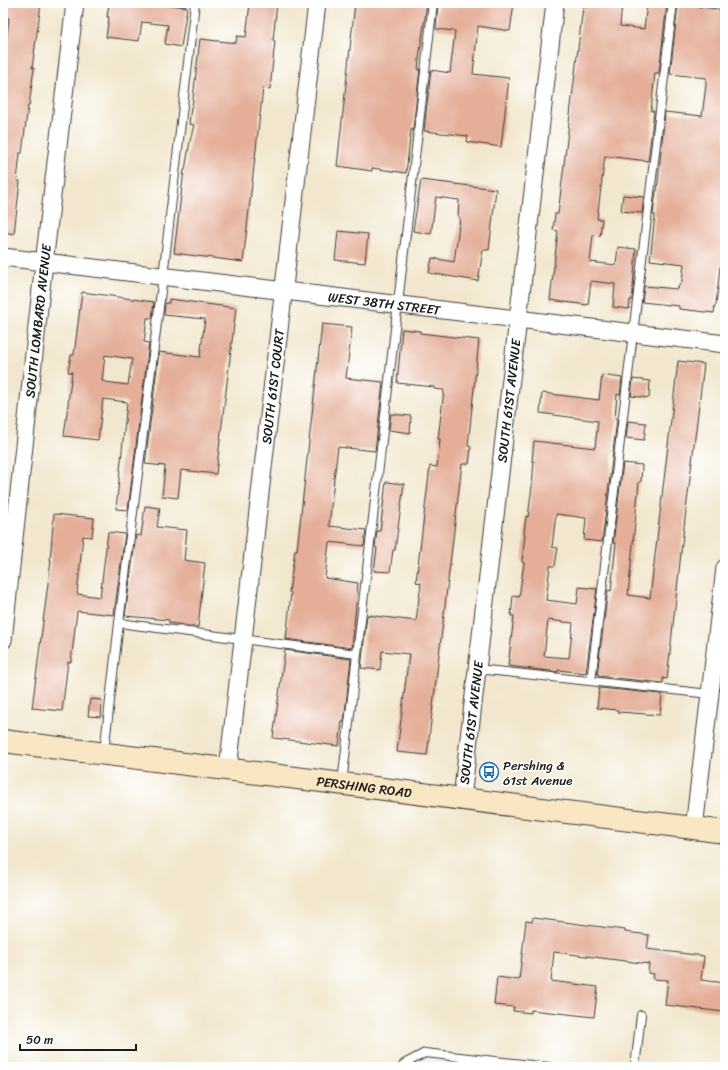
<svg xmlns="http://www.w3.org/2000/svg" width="728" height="1070" font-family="Sriracha,sans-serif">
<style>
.building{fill:#e4ae98;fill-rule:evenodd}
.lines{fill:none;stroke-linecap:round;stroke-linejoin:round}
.lane-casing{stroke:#3c3a37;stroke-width:10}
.street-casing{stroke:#3c3a37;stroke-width:19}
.secondary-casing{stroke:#3c3a37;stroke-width:24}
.lane{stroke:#fff;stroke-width:8}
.street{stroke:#fff;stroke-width:17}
.secondary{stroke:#f9e7c3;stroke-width:22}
.labels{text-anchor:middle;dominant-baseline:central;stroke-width:3;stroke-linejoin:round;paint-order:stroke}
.street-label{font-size:13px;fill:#1c1c1c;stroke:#fff}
.poi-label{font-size:13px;fill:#1c1c1c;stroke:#fff;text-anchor:start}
</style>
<rect width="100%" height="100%" fill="#fff"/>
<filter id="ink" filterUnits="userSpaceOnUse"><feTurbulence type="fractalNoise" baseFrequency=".025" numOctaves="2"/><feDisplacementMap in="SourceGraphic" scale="8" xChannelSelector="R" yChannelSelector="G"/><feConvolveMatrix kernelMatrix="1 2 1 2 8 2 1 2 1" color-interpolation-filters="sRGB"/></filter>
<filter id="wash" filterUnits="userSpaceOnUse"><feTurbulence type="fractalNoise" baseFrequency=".012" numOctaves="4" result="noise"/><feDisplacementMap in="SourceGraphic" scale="16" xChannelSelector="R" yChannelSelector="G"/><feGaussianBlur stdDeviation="0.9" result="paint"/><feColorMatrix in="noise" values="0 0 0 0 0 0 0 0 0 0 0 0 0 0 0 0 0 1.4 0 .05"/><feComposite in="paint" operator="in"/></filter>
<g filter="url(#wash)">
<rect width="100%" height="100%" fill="#f2e7ce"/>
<g id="blocks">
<!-- building -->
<g class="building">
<polygon points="8,3 41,4 32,68 34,68 29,106 28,106 22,153 20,153 17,181 20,181 14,234 3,232 3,67 9,18 6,18"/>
<polygon points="109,3 152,3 187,7 181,47 165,44 168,25 142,22 139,41 106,37 109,17 107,17"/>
<polygon points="250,3 277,3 273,40 275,41 270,89 263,88 243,262 174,253 184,170 185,170 190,141 194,125 189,124 191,107 192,107 200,39 236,43 237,36 246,37"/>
<polygon points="355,3 427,3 420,52 418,69 420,69 413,130 411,130 406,173 372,168 372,171 337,166"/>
<polygon points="457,3 514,3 510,31 478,26 473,74 509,78 501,147 467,142 468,136 424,131 431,70 450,73 455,31 436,29 438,4 457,7"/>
<polygon points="587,3 622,3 620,26 644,29 647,3 667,3 659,73 655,73 651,111 654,111 648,161 605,156 597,219 602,219 600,236 593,235 590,262 616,265 618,247 636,249 632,300 630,300 629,309 613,307 615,284 591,281 588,305 550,300 558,231 553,230 555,214 558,214 583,7 586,8"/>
<polygon points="678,4 725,10 725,253 723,268 720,267 716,305 715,305 714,313 679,309 679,306 642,302 644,286 677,289 682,281 684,264 650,260 655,215 653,215 656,191 657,191 665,112 702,116 706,85 706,78 670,74"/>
<polygon points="421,180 496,189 489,250 483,250 478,281 429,273 432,258 454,262 460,218 458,217 459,200 436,197 431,234 413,231"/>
<polygon points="623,195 644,197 642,213 621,211"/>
<polygon points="338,231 368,234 365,263 335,260"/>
<path d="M82 292 154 302 152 318H147L144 342 149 343 128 510 116 509 127 402 103 399 98 440 64 436 72 372H68L71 355H74ZM105 355 132 359 128 385 105 382V381H102Z"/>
<polygon points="169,299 236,308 216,474 181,470 178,498 162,496 165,466 145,464 159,352 200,357 205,319 164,315 165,303 169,303"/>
<polygon points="322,324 352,327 346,378 383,382 375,451 338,447 334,479 329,526 366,530 364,546 329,542 325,578 358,583 352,648 286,639 291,593 289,592 295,550 297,550"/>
<polygon points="402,329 420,331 420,333 479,340 468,446 471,447 469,464 462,464 427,755 397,752 409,654 382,651 380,670 361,668 367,615 416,621 421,583 416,582 427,491 430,466 437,467 440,439 438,439 444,390 434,389 434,387 397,383"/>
<polygon points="678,361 704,364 683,535 667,679 663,678 663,683 598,676 599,674 597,674 608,590 611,591 616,543 613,543 623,463 642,465 641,482 639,482 628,595 650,598"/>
<path d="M602 375 622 378 620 395 617 394 615 419H617L602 542 584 540 586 518 556 514 552 547 558 548 555 566H550L546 600 577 604 579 587 597 589 586 673 558 670V672L508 666 514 616H511L513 596 519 597 524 563 522 562 525 534H524L526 516 528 517 532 486 534 461H532L534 441 595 448 598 421 540 413 542 393 599 400ZM548 620 573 623 569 658 544 656Z"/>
<polygon points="633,379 650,381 649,398 631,396"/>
<polygon points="391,414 411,416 410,433 389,430"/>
<polygon points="628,421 646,423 644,440 626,438"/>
<polygon points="386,482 404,484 395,550 393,550 390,572 374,571 377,548 375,547 377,531 380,531"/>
<polygon points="145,506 160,508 157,527 187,530 184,560 205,563 198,627 169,623 169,620 125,616 136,535 141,536"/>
<polygon points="54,514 94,518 92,537 83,536 77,594 100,597 108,532 125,534 114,615 77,611 71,662 68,662 62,711 32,708 51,560 50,560"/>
<polygon points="285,650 351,659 344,722 342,722 339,746 273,738"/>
<polygon points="599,688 662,694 660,715 618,712 618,710 597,708"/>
<polygon points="90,699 102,700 101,717 88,716"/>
<polygon points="533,918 625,930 625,932 649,935 647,949 704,956 701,980 725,983 724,1012 665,1005 668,980 653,979 654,974 648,973 649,964 554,952 551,981 598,987 594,1017 531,1010 531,1013 513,1011 514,1007 494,1005 497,977 519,980 526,921 532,922"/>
</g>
</g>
</g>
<g filter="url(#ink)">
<use href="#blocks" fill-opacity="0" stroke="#3c3a37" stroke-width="1"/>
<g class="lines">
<!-- lane casing -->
<g class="lane-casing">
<g id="lane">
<polyline points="119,623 357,654"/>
<polyline points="477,669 710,694"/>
<polyline points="591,681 673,3"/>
<polyline points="104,752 119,623 163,276 195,3"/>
<polyline points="342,783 433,3"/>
<polyline points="403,1067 404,1064 425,1053 549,1067"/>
<polyline points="635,1067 641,1015"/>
</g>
</g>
<!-- street casing -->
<g class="street-casing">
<g id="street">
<path id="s1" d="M3 257 725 344"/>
<path id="s2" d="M3 640 42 280 75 3"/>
<path id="s3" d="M228 769 317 3"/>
<path id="s4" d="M462 798 555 3"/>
<polyline points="694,828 725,568"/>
</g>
</g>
<!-- secondary casing -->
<g class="secondary-casing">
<g id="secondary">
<path id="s5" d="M3 741 725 832"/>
</g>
</g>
<!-- lane -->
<use href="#lane" class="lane"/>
<!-- street -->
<use href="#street" class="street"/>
<!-- secondary -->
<use href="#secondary" class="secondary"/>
</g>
</g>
<!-- icons -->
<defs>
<g id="bus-ring" transform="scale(1)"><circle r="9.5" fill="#fff" stroke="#1f6fb2" stroke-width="1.5"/><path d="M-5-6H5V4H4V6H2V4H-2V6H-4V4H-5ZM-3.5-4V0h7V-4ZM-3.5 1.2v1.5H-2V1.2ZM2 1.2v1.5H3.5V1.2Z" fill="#1f6fb2"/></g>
</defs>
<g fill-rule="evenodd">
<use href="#bus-ring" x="489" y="772"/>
</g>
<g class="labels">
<!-- street labels -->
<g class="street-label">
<text stroke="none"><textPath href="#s1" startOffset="384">WEST 38TH STREET</textPath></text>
<text stroke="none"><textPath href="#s2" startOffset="321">SOUTH LOMBARD AVENUE</textPath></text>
<text stroke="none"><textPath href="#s3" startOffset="385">SOUTH 61ST COURT</textPath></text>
<text stroke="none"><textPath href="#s4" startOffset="400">SOUTH 61ST AVENUE</textPath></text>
<text stroke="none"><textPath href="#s4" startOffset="76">SOUTH 61ST AVENUE</textPath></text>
<text stroke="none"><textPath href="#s5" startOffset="364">PERSHING ROAD</textPath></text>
</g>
<!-- poi labels -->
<g class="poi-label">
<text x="503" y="765">Pershing &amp;<tspan x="503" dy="15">61st Avenue</tspan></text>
</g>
</g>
<!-- margin -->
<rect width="728" height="1070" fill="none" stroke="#fff" stroke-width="16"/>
<!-- scale -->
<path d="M20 1044v6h116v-6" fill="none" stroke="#1c1c1c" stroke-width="2"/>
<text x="26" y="1044" font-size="12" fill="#1c1c1c" stroke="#ffffff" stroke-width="3" paint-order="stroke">50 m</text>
</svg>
